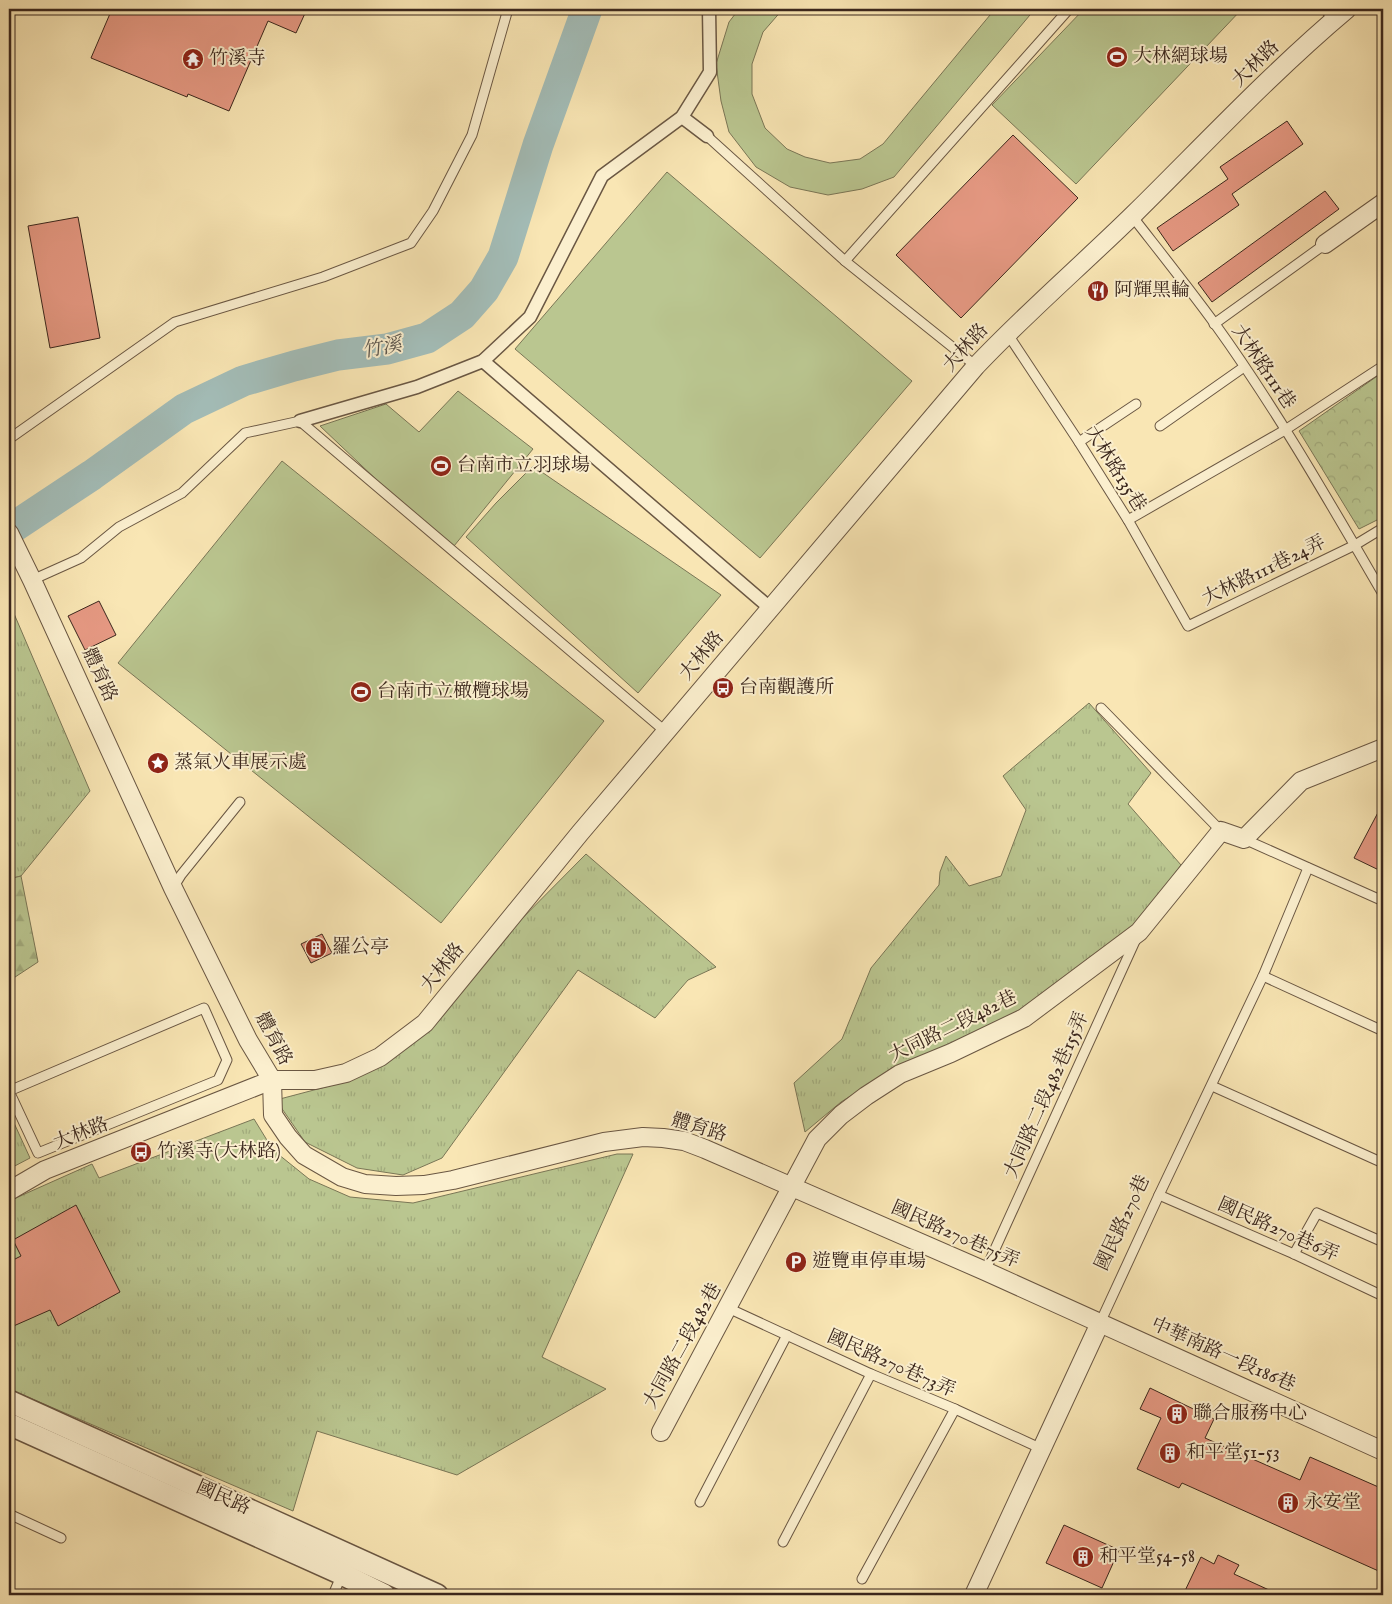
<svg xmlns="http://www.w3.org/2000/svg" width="1392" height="1604" font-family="'IM FELL English','Noto Serif TC',serif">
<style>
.grass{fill:url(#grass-tufts);stroke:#7a7656}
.forest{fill:url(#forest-firs);stroke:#7a7656}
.park{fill:url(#park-crowns);stroke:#7a7656}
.pitch{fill:#bac690;stroke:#7a7656}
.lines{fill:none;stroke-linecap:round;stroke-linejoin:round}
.river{stroke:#a3bdb8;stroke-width:31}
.building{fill:#e69983;stroke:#3b271d}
.service-casing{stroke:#6a5743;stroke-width:11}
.pedestrian-casing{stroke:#6a5743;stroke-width:15}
.minor-casing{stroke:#6a5743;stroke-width:20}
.tertiary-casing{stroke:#6a5743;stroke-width:24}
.service{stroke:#fbefce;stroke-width:9}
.pedestrian{stroke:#fbefce;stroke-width:12}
.minor{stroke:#fbefce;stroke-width:18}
.tertiary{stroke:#fbefce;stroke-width:21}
.labels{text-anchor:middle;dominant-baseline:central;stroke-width:4;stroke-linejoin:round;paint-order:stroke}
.poi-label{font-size:19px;fill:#3b271d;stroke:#fbefce;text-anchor:start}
.street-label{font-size:19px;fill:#3b271d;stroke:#fbefce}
.water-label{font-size:20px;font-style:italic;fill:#5a544c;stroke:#fbefce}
</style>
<defs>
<pattern id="grass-tufts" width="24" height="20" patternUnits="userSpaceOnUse" patternTransform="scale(1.25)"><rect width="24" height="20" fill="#bac690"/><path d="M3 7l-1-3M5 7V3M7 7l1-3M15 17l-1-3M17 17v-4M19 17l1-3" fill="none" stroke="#a1aa7c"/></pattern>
<pattern id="forest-firs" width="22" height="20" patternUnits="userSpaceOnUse" patternTransform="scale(1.25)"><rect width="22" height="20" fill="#bac690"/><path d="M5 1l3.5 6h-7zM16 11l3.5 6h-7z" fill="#a1aa7c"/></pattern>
<pattern id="park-crowns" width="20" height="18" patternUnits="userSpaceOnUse" patternTransform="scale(1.25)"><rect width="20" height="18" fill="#bac690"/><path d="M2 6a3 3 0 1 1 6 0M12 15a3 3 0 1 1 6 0" fill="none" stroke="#a1aa7c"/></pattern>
</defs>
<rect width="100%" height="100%" fill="#f9e6b4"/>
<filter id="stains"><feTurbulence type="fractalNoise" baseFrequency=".004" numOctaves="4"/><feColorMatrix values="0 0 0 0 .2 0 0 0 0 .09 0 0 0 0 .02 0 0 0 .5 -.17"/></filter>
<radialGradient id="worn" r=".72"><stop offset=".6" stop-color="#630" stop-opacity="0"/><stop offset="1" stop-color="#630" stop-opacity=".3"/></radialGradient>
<!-- grass -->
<g class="grass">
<polygon points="9,602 90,791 21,876 9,879"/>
<polygon points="1089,703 1151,773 1128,804 1181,865 1133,930 1023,1014 898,1066 841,1102 805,1132 794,1083 842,1039 871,968 939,885 940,872 946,856 969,886 1001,876 1026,810 1003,776"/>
<polygon points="586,854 716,967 688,980 655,1018 578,970 442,1158 403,1175 357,1168 305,1142 276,1100 352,1080 487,954"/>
<polygon points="9,1112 30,1158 9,1169"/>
<polygon points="254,1119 273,1150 309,1179 350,1197 413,1203 617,1154 633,1154 542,1357 606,1389 457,1475 317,1431 293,1511 9,1389 9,1201 92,1164 99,1178"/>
</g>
<!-- forest -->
<polygon class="forest" points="21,876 38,962 9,981 9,879"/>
<!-- park -->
<polygon class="park" points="1383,372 1383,517 1359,529 1299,431"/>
<!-- pitch -->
<g class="pitch">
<polygon points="739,9 783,9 763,32 752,64 752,94 765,128 787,149 805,157 830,163 860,159 883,144 995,9 1035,9 894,177 862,189 828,195 790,187 756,167 729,132 721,101 716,64 729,22"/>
<polygon points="1084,9 1242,9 1076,184 992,105"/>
<polygon points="667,172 912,381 760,558 515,349"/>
<polygon points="458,391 533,449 454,546 381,484 320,426 386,404 419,432"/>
<polygon points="282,461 604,721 441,923 118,663"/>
<polygon points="533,466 721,595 638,693 466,537 496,503"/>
</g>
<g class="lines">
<!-- river -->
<polyline class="river" points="9,530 92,475 184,409 243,381 294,366 338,355 387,349 427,338 462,315 484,290 503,257 538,145 587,9"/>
</g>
<!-- building -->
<g class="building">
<polygon points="112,9 307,9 296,33 268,21 229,111 188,94 187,97 91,58"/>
<polygon points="1287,121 1303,144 1232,194 1239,205 1173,251 1157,228 1228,179 1220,167"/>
<polygon points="1013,135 1078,198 961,318 896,255"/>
<polygon points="1325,191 1339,209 1212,302 1198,283"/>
<polygon points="78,217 100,338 50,348 28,226"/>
<polygon points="99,601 116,635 85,650 68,616"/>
<polygon points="1383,803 1383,872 1354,858"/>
<polygon points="322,934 332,953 311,963 301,944"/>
<polygon points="76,1205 120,1292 58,1326 50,1310 9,1328 9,1262 21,1256 13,1240"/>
<polygon points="1150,1388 1214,1419 1205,1438 1300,1480 1310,1457 1383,1489 1383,1573 1182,1483 1179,1488 1137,1469 1161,1418 1140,1409"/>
<polygon points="1064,1525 1119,1550 1102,1588 1046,1563"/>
<polygon points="1218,1555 1239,1565 1234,1574 1280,1595 1183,1595 1201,1557 1214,1564"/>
</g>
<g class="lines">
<!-- service casing -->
<g class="service-casing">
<g id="service">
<polyline points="1325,9 1334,20"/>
<polyline points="707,136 845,261"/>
<path d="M1132 216C1160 252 1188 287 1215 324 1277 410 1330 503 1383 594"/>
<polyline points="1214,324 1321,247"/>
<polyline points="1007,333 1079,442 1128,520 1188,626 1355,545 1383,528"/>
<polyline points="976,366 845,261 1069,9"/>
<polyline points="1160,426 1244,367"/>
<polyline points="9,439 175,322 323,277 411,243 433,211 472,135 508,9"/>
<polyline points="1079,442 1136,404"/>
<polyline points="1128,520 1285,430 1383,366"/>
<polyline points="32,580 81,558 119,527 182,493 245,433 300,421 666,732"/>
<polyline points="1101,708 1221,831"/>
<polyline points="1244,839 1383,901"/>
<polyline points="173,888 181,875 240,802"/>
<polyline points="1263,976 1383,1031"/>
<polygon points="204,1008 227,1060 218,1080 38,1153 9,1091"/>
<polyline points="1212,1086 1383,1163"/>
<polyline points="1159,1195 1294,1254 1383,1296"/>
<polyline points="1294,1254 1317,1213 1383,1242"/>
<polyline points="985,1271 1136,939"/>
<polyline points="728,1308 871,1374 955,1409 1042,1449"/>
<polyline points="1100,1323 1159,1195 1263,976 1308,868"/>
<polyline points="700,1502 787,1335"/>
<polyline points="9,1514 61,1538"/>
<polyline points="783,1542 871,1374"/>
<polyline points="862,1579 955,1409"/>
<polyline points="333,1595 342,1574"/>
</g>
</g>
<!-- pedestrian casing -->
<g class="pedestrian-casing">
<g id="pedestrian">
<polyline points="682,117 707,136"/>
<polyline points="483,361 770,608"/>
<polyline points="300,421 417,387 483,361 530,317 602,176 682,117 710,72 709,9"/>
</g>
</g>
<!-- minor casing -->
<g class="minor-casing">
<g id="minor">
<polyline points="1325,244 1383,203"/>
<polyline points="9,533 32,580 173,888 248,1040 272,1080 273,1115 288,1137 304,1155 342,1177 365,1184 396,1186 424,1185 453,1180 604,1142 643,1137 663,1138 684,1141 705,1149 985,1271 1383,1451"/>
<path d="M9 1191 45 1170 272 1080H315L346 1073 380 1057 425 1023 580 833 976 366C1026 313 1082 265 1134 214 1204 145 1272 72 1347 9"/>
<polyline points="661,1432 817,1139 841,1115 866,1096 900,1074 951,1053 1024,1018 1139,932 1221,831 1244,839 1301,781 1383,748"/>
<polyline points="974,1595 1100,1323"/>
</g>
</g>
<!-- tertiary casing -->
<g class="tertiary-casing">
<g id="tertiary">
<polyline points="9,1401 437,1595"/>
<polyline points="9,1424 342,1574 384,1595"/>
</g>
</g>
<!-- service -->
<use href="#service" class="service"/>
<!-- pedestrian -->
<use href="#pedestrian" class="pedestrian"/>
<!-- minor -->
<use href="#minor" class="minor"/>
<!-- tertiary -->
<use href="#tertiary" class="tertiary"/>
</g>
<!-- icons -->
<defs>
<g id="stadium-disc" transform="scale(1.125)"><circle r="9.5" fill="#8f2418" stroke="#fbefce"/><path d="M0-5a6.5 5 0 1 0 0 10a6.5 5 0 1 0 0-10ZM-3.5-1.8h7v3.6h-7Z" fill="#fff"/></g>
<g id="temple-disc" transform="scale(1.125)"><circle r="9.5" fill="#8f2418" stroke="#fbefce"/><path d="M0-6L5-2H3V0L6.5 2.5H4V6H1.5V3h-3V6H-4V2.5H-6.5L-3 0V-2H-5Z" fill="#fff"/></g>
<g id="restaurant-disc" transform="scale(1.125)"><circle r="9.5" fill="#8f2418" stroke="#fbefce"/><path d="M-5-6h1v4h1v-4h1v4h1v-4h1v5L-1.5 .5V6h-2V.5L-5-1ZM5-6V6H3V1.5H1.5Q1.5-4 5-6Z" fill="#fff"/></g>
<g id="bus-disc" transform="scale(1.125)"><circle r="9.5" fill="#8f2418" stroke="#fbefce"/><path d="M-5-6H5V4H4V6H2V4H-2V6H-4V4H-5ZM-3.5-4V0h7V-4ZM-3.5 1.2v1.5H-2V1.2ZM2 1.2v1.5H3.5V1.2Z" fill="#fff"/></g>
<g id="sight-disc" transform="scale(1.125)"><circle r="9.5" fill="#8f2418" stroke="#fbefce"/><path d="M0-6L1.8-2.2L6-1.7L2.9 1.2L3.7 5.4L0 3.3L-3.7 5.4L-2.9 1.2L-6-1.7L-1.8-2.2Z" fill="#fff"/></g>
<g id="building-disc" transform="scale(1.125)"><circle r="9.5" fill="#8f2418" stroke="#fbefce"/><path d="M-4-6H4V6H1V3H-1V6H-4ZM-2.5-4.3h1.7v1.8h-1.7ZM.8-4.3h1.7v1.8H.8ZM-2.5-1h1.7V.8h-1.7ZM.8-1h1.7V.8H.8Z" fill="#fff"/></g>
<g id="parking-disc" transform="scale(1.125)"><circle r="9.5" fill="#8f2418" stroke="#fbefce"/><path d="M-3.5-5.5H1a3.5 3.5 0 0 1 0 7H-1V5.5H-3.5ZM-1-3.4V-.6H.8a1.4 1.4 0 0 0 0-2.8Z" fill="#fff"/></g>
</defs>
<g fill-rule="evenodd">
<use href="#stadium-disc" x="1117" y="57"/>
<use href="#temple-disc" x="193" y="59"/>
<use href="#restaurant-disc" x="1098" y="291"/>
<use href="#stadium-disc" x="441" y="466"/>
<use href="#bus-disc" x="723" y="688"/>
<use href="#stadium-disc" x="361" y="692"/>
<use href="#sight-disc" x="158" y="763"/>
<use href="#building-disc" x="316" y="948"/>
<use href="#bus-disc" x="141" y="1152"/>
<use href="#parking-disc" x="796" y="1262"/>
<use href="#building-disc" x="1177" y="1414"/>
<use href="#building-disc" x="1170" y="1453"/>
<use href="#building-disc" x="1288" y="1503"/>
<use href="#building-disc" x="1083" y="1557"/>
</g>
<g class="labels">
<!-- poi labels -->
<g class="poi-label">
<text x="1133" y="57">大林網球場</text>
<text x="209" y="59">竹溪寺</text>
<text x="1114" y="291">阿輝黑輪</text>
<text x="457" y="466">台南市立羽球場</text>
<text x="739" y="688">台南觀護所</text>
<text x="377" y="692">台南市立橄欖球場</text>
<text x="174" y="763">蒸氣火車展示處</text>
<text x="332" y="948">羅公亭</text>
<text x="157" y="1152">竹溪寺(大林路)</text>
<text x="812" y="1262">遊覽車停車場</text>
<text x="1193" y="1414">聯合服務中心</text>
<text x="1186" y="1453">和平堂51-53</text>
<text x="1304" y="1503">永安堂</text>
<text x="1099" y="1557">和平堂54-58</text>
</g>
<!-- street labels -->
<g class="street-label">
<text transform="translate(1256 64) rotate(-44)">大林路</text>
<text transform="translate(966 348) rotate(-48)">大林路</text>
<text transform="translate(1263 367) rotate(56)">大林路111巷</text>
<text transform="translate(1115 469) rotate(58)">大林路135巷</text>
<text transform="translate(1264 571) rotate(-26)">大林路111巷24弄</text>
<text transform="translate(702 656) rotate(-50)">大林路</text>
<text transform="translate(99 675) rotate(65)">體育路</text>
<text transform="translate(443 968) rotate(-51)">大林路</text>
<text transform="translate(953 1027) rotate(-26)">大同路二段482巷</text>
<text transform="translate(273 1039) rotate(62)">體育路</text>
<text transform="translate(1047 1095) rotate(-66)">大同路二段482巷155弄</text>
<text transform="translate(699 1128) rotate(17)">體育路</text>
<text transform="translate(81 1134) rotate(-21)">大林路</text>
<text transform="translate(1123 1223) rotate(-65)">國民路270巷</text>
<text transform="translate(1278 1230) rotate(24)">國民路270巷6弄</text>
<text transform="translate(955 1235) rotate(24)">國民路270巷75弄</text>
<text transform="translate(683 1346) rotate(-61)">大同路二段482巷</text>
<text transform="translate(1223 1355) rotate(24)">中華南路一段186巷</text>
<text transform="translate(891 1364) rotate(24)">國民路270巷73弄</text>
<text transform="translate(223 1498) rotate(24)">國民路</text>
</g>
<!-- water labels -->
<g class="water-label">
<text transform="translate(382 348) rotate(-10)">竹溪</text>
</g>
</g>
<!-- margin -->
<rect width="1392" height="1604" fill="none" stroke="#f9e6b4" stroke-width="30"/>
<rect x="10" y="10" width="1372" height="1584" fill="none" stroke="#3b271d" stroke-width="2.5"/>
<rect x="15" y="15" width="1362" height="1574" fill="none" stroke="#3b271d"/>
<rect width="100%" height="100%" filter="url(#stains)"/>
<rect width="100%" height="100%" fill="url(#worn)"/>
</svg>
